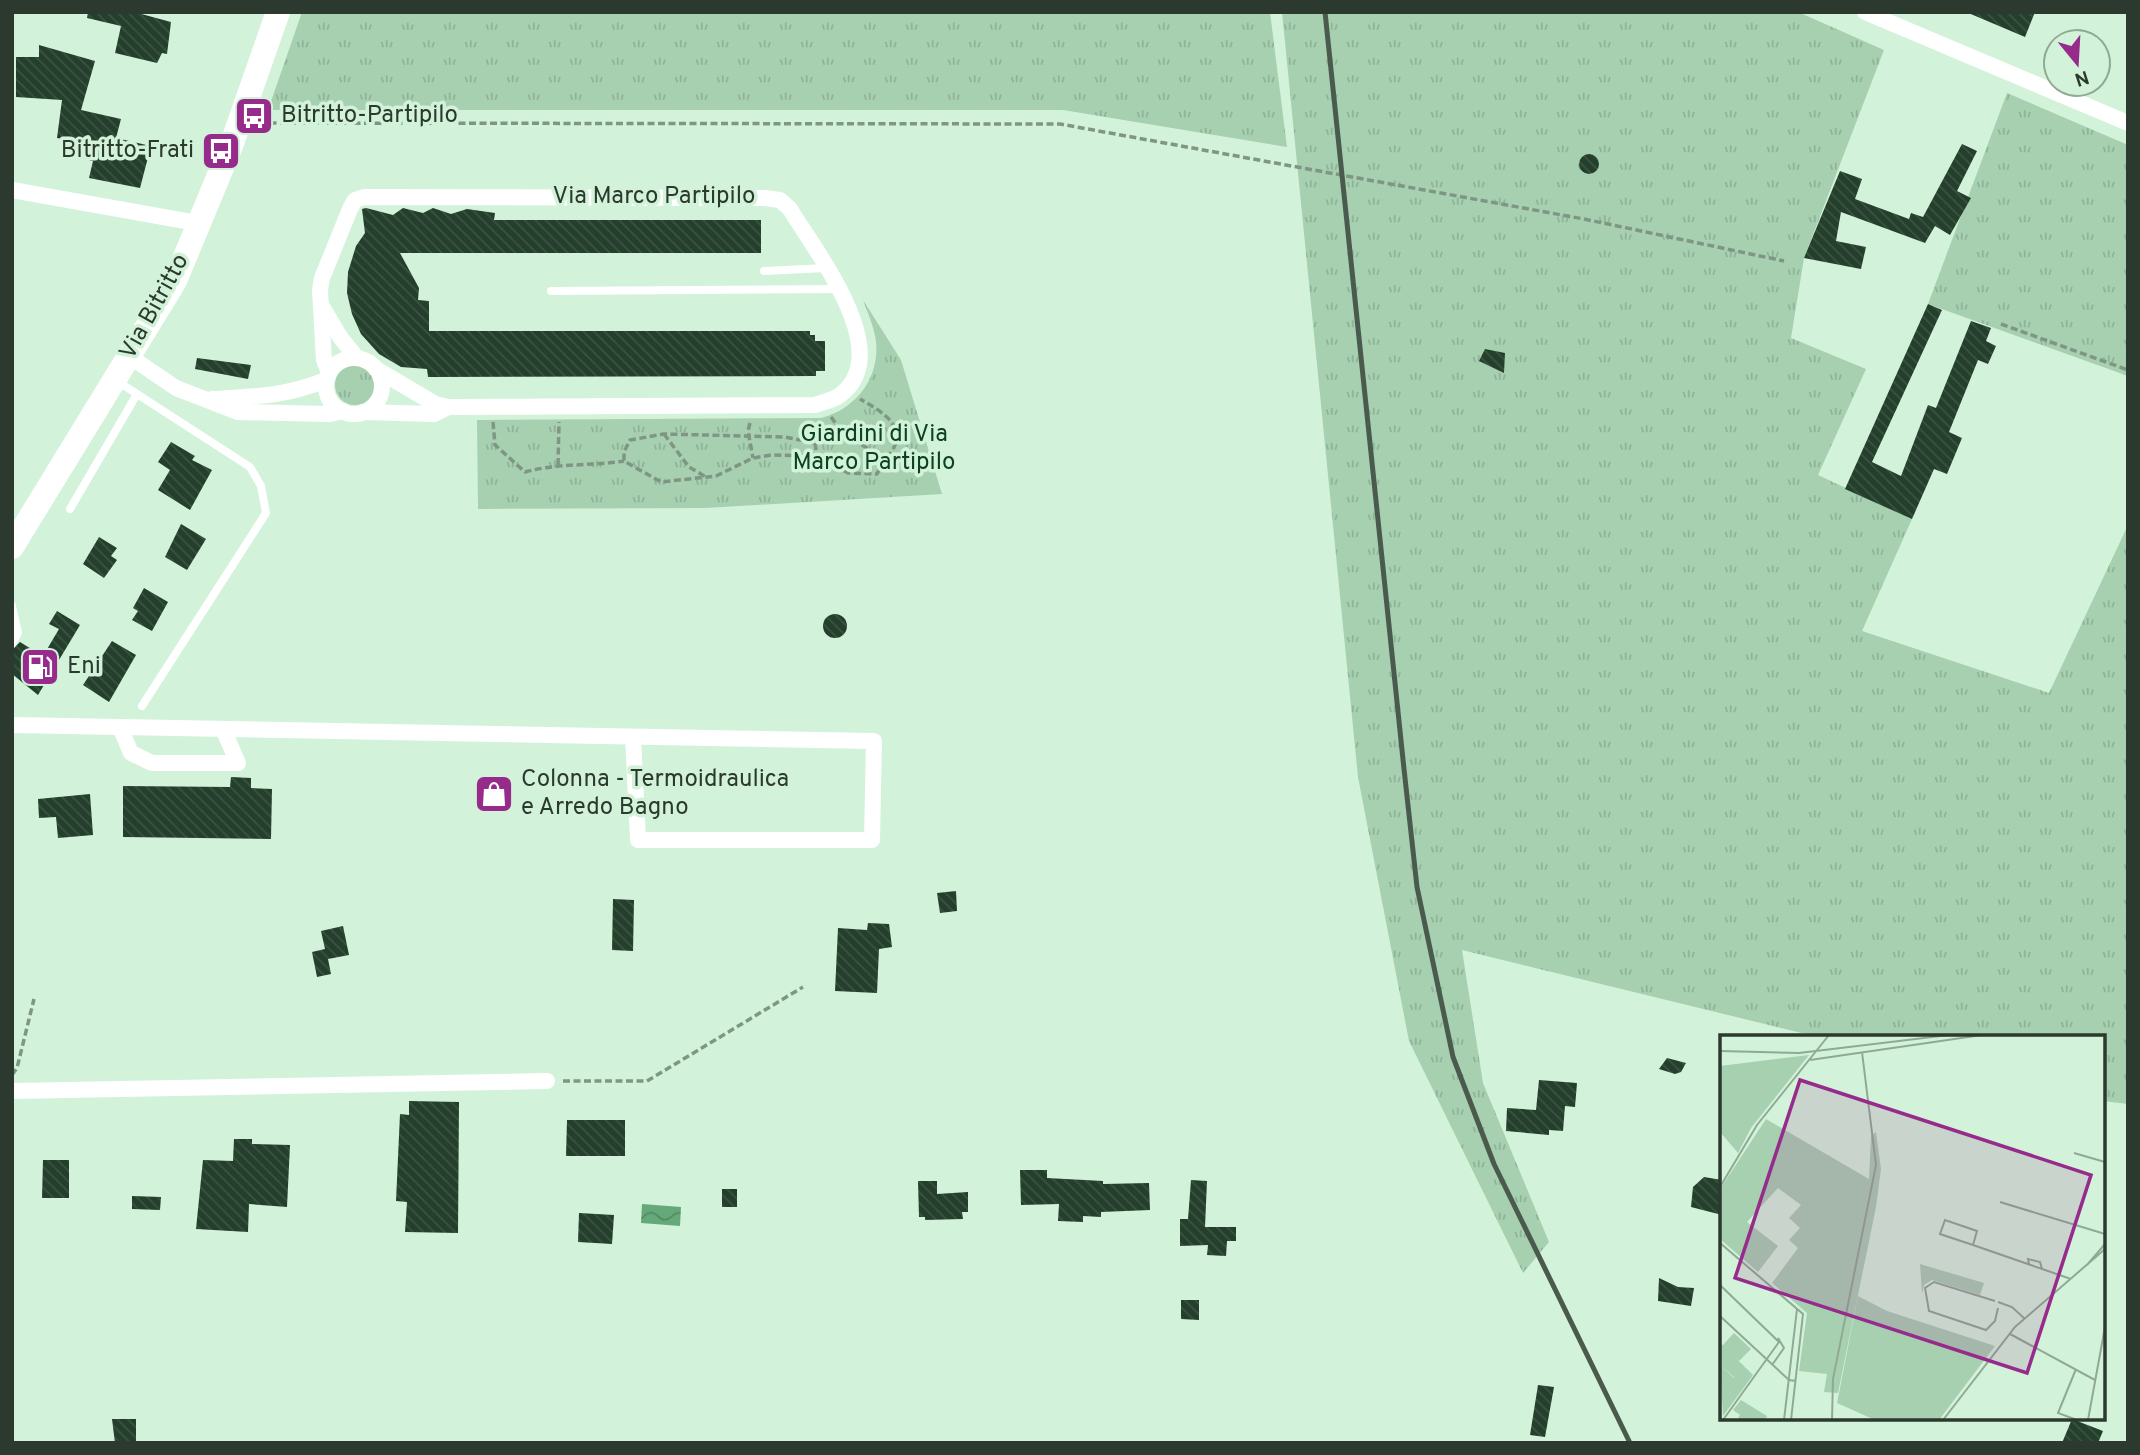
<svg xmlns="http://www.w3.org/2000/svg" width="2140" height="1455" font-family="Overpass,sans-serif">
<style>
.grass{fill:url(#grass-tufts)}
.water{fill:url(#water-waves)}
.building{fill:url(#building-back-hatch)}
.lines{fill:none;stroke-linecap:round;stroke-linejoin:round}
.path{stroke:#7f9684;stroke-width:3.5;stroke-dasharray:7 3.5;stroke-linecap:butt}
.service{stroke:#fff;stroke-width:8}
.minor{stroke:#fff;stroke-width:16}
.primary{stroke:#fff;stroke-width:24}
.rail{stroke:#4a5b4e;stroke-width:5}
.labels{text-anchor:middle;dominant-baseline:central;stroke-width:7;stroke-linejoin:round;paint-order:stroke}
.poi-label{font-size:24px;fill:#2c392f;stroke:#d2f3d9;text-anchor:start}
.street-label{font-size:24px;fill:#2c392f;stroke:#d2f3d9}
.park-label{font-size:24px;fill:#0c4121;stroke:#d2f3d9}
.inset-road{fill:none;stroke:#90a995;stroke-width:2}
.view{fill:#972b8c;fill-opacity:0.15;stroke:#972b8c;stroke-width:3.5}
.inset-edge{fill:none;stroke:#2c392f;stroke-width:3.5}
</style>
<defs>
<pattern id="grass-tufts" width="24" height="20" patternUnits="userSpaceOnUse" patternTransform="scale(1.75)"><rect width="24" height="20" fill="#a6d0b0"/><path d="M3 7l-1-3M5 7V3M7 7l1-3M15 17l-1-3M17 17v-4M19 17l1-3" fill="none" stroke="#8fb398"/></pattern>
<pattern id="water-waves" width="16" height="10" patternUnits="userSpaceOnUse" patternTransform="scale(1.75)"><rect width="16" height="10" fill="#65a879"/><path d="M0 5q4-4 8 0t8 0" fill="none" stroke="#538a64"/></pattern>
<pattern id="building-back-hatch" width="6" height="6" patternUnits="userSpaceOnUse" patternTransform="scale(1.75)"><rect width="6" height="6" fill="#243f2c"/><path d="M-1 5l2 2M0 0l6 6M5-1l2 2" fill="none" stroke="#3b5342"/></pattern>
</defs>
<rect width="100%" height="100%" fill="#d2f3d9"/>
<!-- grass -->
<g class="grass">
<polygon points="302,12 1270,12 1287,147 1063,110 268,110"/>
<polygon points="1282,12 1798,12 1884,50 1804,258 1791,338 1866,369 1818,475 1912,519 1862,631 2049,693 2128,525 2128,1104 2103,1101 2103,1037 1818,1037 1462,950 1483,1083 1549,1242 1523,1273 1409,1041 1358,777"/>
<polygon points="2007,93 2128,145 2128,376 1928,304"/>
<path d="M863 300 901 360 942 494 706 508 478 509 477 420 821 418C856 409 880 378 876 341 874 327 868 313 863 300Z"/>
<circle cx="355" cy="385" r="20"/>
</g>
<!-- water -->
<polygon class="water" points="642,1204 681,1207 680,1226 641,1223"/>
<!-- building -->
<g class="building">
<polygon points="88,12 134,12 171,22 167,54 162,53 157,63 115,53 121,26 87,18"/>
<polygon points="1966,12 2035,12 2025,37"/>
<polygon points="39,45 95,61 81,110 121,119 116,138 151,146 140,188 89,178 93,161 64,154 69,140 57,138 62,100 16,97 16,57 39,57"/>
<polygon points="1962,144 1977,151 1957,191 1971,198 1950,235 1935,226 1925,243 1841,212 1836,241 1866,247 1861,269 1804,258 1840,171 1862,179 1855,199 1909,219 1911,213 1923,217"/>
<circle cx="1589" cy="164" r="10"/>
<polygon points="366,208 393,215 403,208 423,213 433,208 451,214 467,209 495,213 494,220 761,220 761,253 400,253 419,288 418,300 429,301 429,331 810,331 810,335 815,335 815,341 825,341 825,371 816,371 816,376 428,377 427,369 401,367 379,354 361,334 352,314 347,293 348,272 356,246 365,233 362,209"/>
<polygon points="1928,304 1942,310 1872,462 1901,476 1928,405 1936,408 1971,321 1991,328 1986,341 1996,346 1988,364 1978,360 1949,432 1962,438 1947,474 1934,469 1912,519 1845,489"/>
<polygon points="1485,349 1505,353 1504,373 1479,361"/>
<polygon points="197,358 251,365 248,379 195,369"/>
<polygon points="171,442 195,456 192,460 212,470 190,510 158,490 170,470 158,462"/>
<polygon points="181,524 206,539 187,570 165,557"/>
<polygon points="99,537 117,548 111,556 117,560 104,578 83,564"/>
<polygon points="144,588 168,602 152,631 132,620 138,611 133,608"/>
<polygon points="57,611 80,625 38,695 12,674 12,650 20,642 43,656 59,629 49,624"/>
<circle cx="835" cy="626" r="12"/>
<polygon points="112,641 136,655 109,702 83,685"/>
<polygon points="231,777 251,778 251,788 272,789 271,839 123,837 123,786 230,787"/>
<polygon points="90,794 93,835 58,838 56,817 39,818 38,799"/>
<polygon points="956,891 957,911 940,913 937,893"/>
<polygon points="613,899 634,900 633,951 612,950"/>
<polygon points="868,923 889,924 892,947 879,949 877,993 835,991 838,928 867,930"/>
<polygon points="343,926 349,955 328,959 331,974 317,977 312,952 325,949 321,931"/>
<polygon points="1667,1058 1686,1063 1681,1072 1675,1074 1659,1069"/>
<polygon points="1539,1080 1577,1083 1575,1107 1565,1106 1563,1131 1549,1130 1549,1135 1506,1131 1507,1108 1536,1110"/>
<polygon points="409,1101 459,1102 458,1233 405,1232 407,1202 396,1201 400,1114 409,1115"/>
<polygon points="567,1120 625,1120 625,1156 566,1156"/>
<polygon points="234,1139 252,1139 252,1144 290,1145 287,1207 249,1204 248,1232 196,1229 203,1160 233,1161"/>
<polygon points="43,1160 69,1160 69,1198 42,1198"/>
<polygon points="1020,1170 1047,1170 1047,1178 1103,1181 1103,1184 1149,1183 1150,1210 1101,1212 1101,1217 1083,1216 1083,1222 1058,1221 1059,1204 1021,1205"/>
<polygon points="1704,1177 1722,1180 1722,1215 1691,1207 1693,1187"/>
<polygon points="1191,1180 1207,1181 1205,1227 1236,1227 1236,1241 1227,1241 1226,1256 1207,1255 1208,1245 1180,1246 1180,1219 1188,1219"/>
<polygon points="918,1181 937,1181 937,1194 968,1192 968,1212 962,1212 963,1219 925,1220 925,1217 919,1217"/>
<rect x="722" y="1189" width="15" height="18"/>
<polygon points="132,1196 161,1197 160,1210 132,1209"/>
<polygon points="579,1213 614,1215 612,1244 578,1242"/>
<polygon points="1659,1278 1678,1287 1694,1288 1691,1306 1658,1301"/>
<polygon points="1181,1300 1199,1300 1199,1320 1181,1319"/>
<polygon points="1538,1385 1554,1387 1545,1437 1530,1435"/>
<polygon points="112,1419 136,1419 136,1443 115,1443"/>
<polygon points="2072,1419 2103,1431 2098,1443 2062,1443"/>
</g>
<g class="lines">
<!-- path -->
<g class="path">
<polyline points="259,123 1060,124 1584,219 1784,261"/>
<polyline points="2001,324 2128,370"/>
<polyline points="831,417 842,432 884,459"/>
<path d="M493 422 495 445 525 472C558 463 591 466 624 461"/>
<polyline points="750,423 748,431 753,458"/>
<path d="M842 432 833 439 815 443 785 437 664 434 630 440 624 452V461L661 482 716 476 753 458 771 455 817 456 848 473 877 474C882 464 892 453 895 445 904 422 875 408 860 399"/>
<polyline points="664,434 689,467 706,477"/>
<polyline points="815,443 817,456"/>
<polyline points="558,465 559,422"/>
<polyline points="12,1075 17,1068 34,999"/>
<polyline points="563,1081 647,1081 803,987"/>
</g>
<!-- service -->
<g class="service">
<polyline points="764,271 825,268"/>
<polyline points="551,291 838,289"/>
<polyline points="117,381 250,467 261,486 266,513 142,706"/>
<polyline points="70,509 137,394"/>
<polyline points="12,606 18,633 12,644"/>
</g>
<!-- minor -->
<g class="minor">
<polyline points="1865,12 2128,123"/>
<polyline points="12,190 197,223"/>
<polyline points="323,308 340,337 357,358"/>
<polyline points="129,356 176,388 238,412 330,414 343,411"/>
<circle cx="354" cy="386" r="28"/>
<path d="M329 373 324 360 320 290 322 278 350 209 355 200 364 197 765 198 780 200 790 209C815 251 897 353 840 395 834 400 823 402 815 405L448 407 435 404 376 369"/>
<path d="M212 399C257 396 283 397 326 380"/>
<polyline points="363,412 434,414 448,407"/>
<polyline points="12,725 874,741 872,840 638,840 633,737"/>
<polyline points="120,727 131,753 152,763 238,763 223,729"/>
<polyline points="12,1091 547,1081"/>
</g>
<!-- primary -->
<polyline class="primary" points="12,547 175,281 231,146 278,12"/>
<!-- rail -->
<polyline class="rail" points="1325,12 1404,769 1417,887 1453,1057 1494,1164 1630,1443"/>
</g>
<!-- icons -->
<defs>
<g id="bus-square" transform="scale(2.0125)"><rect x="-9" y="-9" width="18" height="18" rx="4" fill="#972b8c" stroke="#d2f3d9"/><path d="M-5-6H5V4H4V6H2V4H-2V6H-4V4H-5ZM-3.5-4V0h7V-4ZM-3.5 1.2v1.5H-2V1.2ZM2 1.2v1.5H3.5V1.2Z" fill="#fff"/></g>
<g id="fuel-square" transform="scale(2.0125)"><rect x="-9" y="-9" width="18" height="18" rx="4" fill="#972b8c" stroke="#d2f3d9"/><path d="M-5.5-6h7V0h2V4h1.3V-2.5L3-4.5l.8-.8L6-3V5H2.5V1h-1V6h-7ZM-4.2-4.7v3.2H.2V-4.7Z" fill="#fff"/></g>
<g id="shop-square" transform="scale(2.0125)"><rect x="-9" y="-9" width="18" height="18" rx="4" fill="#972b8c" stroke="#d2f3d9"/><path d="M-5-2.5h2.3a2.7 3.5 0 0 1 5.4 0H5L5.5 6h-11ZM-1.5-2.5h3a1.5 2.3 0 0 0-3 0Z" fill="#fff"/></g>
</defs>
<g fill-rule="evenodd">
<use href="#bus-square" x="254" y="116"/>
<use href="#bus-square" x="221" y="151"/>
<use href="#fuel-square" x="40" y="667"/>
<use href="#shop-square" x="494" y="794"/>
</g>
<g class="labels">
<!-- poi labels -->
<g class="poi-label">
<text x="281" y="116">Bitritto-Partipilo</text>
<text x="194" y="151" text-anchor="end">Bitritto-Frati</text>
<text x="67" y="667">Eni</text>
<text x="521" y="780">Colonna - Termoidraulica<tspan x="521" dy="28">e Arredo Bagno</tspan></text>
</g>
<!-- street labels -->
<g class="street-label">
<text x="654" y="197">Via Marco Partipilo</text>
<text transform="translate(155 307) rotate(-61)">Via Bitritto</text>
</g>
<!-- park labels -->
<g class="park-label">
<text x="874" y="435">Giardini di Via<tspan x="874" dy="28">Marco Partipilo</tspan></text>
</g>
</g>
<!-- overview -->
<g transform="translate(1720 1035)">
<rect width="385" height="385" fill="#d2f3d9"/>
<path d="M89 20 31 93 18 118 0 97V31ZM46 84 149 144 151 101 156 97 161 134 156 172 118 358 104 357 107 339 79 336 87 278 52 248 78 213 69 205 80 193 69 183 81 170 58 153 27 187 58 211 38 237 0 204V154ZM200 229 264 248 260 260 212 245 204 250 202 259ZM138 261 167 276 275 311 219 385H155L117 368ZM14 298 31 314 19 326 2 311ZM0 330 14 343 25 332 33 340 3 381ZM21 365 47 381 45 385H17L20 380 13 375Z" fill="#a6d0b0"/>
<path d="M0 308 25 332 15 343 0 330Z" fill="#a6d0b0"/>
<path class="inset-road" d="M0 16 79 18 229 0M90 25 262 0M354 118 385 127M0 152 37 90 109 0M280 167 385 199M0 208 83 279 71 385M253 210 257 196 225 185 220 199 253 210 351 244M309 229 308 224 320 227 322 234M367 230 385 209M0 250 59 307 3 385M275 266 214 247 205 253 209 276 266 295 275 286 278 273M278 267 292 272 305 284M0 281 69 345 76 346M290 299 375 345M52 330 64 313 58 303M356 334 338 378 357 385M64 385 77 274M112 385 113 344 156 130 142 17M223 385 295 292 385 214M368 385 385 292"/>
<path class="view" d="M80 45 371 140 307 338 15 243Z"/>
<rect width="385" height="385" class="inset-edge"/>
</g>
<!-- border -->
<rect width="2140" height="1455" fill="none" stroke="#2c392f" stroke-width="28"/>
<!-- north arrow -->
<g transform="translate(2077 63) rotate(162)"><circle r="33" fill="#d2f3d9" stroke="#90a995" stroke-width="2"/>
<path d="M0-5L12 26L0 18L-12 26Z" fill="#972b8c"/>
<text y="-10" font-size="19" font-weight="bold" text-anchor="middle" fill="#2c392f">N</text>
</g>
</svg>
